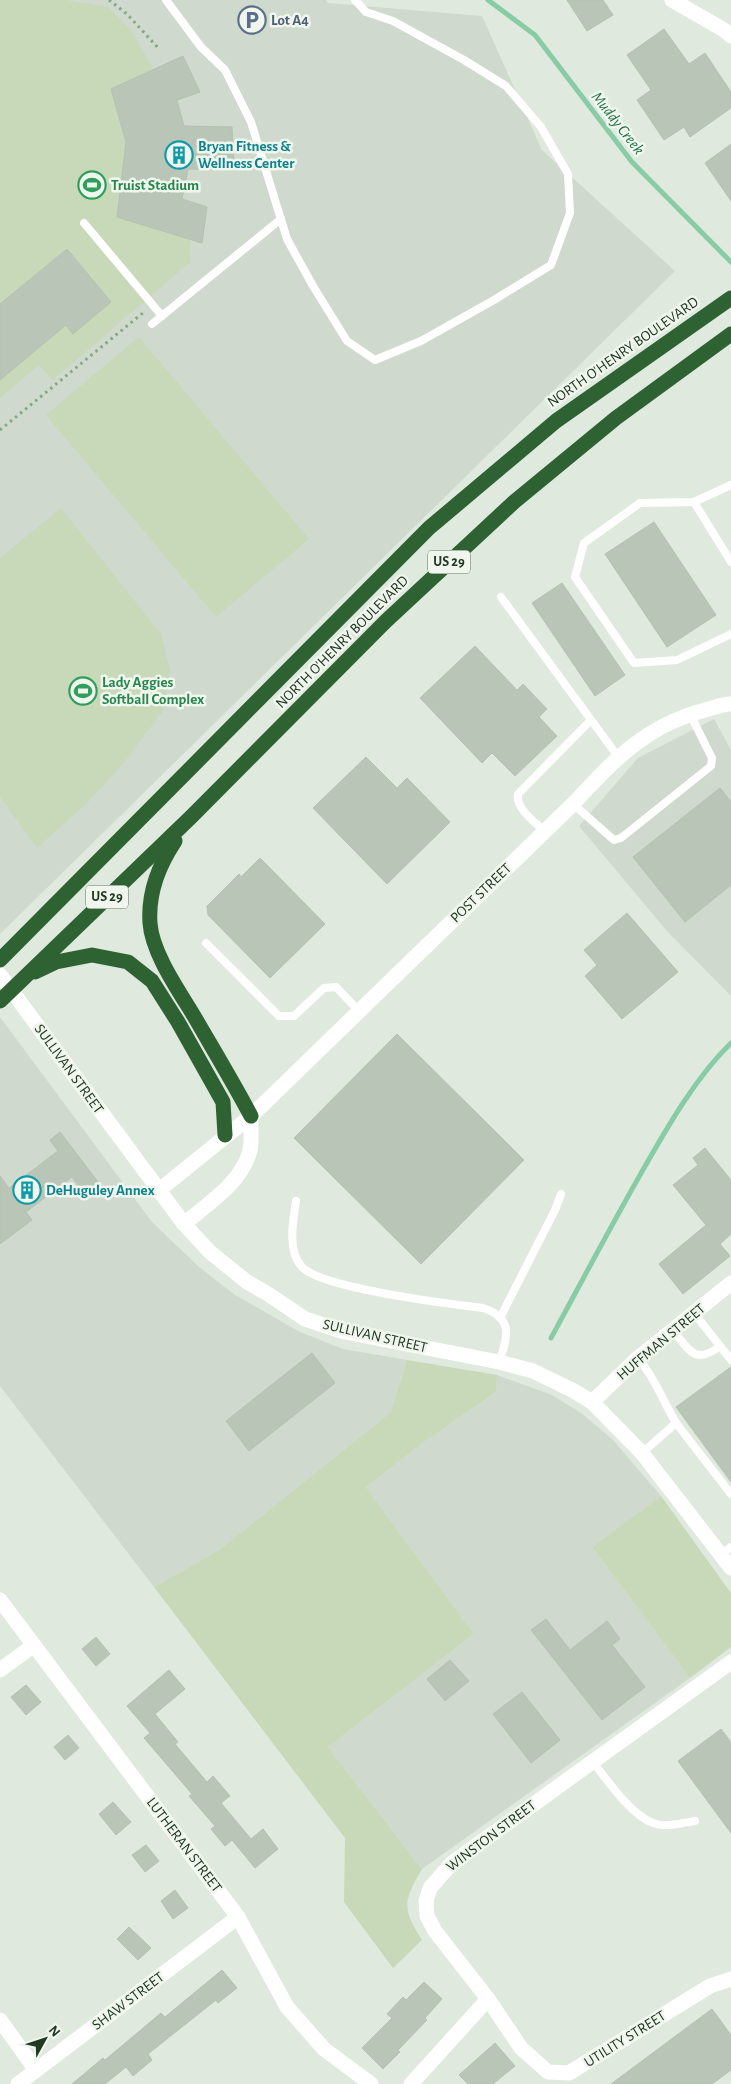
<svg xmlns="http://www.w3.org/2000/svg" width="731" height="2084" font-family="'Alegreya Sans',sans-serif">
<style>
.built{fill:#cfd9cd}
.green{fill:#c7d9b8}
.lines{fill:none;stroke-linecap:round;stroke-linejoin:round}
.stream{stroke:#88cca6;stroke-width:5}
.building{fill:#b9c6b7;stroke:#b3c2b1}
.path{stroke:#81ab80;stroke-width:3;stroke-dasharray:2.5 4;stroke-linecap:butt}
.lane{stroke:#fff;stroke-width:8}
.street{stroke:#fff;stroke-width:15}
.secondary{stroke:#fff;stroke-width:15}
.highway{stroke:#2e6232;stroke-width:15}
.labels{text-anchor:middle;dominant-baseline:central;stroke-width:5;stroke-linejoin:round;paint-order:stroke}
.shield{fill:#f0f6ee;stroke:#5f715e;stroke-width:1}
.shield-label{font-size:14px;font-weight:bold;fill:#213821}
.service-label{font-size:15px;font-weight:bold;fill:#4e5e75;stroke:#f0f6ee;text-anchor:start}
.culture-label{font-size:15px;font-weight:bold;fill:#0d838f;stroke:#f0f6ee;text-anchor:start}
.leisure-label{font-size:15px;font-weight:bold;fill:#27864d;stroke:#f0f6ee;text-anchor:start}
.street-label{font-size:15px;fill:#213821;stroke:#f0f6ee}
.water-label{font-size:16px;font-style:italic;fill:#1e7044;stroke:#f0f6ee}
</style>
<rect width="100%" height="100%" fill="#e0e9de"/>
<!-- built -->
<g class="built">
<polygon points="0,0 326,0 328,3 482,16 542,150 675,271 0,934"/>
<polygon points="714,719 731,750 731,996 667,931 579,826 638,758"/>
<polygon points="0,1017 152,1222 199,1267 235,1295 300,1332 343,1349 407,1360 391,1412 219,1550 154,1587 0,1386"/>
<polygon points="497,1375 552,1395 581,1413 612,1439 661,1496 592,1547 690,1678 422,1869 328,1747 474,1634 366,1487 420,1445 496,1392"/>
</g>
<!-- green -->
<g class="green">
<polygon points="0,0 66,0 108,7 131,30 153,69 183,56 200,92 177,100 184,126 232,127 234,170 188,169 182,199 207,207 202,243 190,240 190,262 53,380 39,365 0,398"/>
<polygon points="139,337 309,539 216,617 46,415"/>
<polygon points="61,508 161,634 170,672 163,711 122,765 85,805 37,848 0,797 0,558"/>
<path d="M407 1360 497 1375 496 1392 420 1445 366 1487 474 1634 328 1747 422 1869C403 1901 402 1909 422 1940L393 1968 344 1902 345 1838 154 1587 219 1550 391 1412Z"/>
<polygon points="661,1496 731,1593 731,1647 690,1678 592,1547"/>
</g>
<g class="lines">
<!-- stream -->
<g class="stream">
<polyline points="488,0 535,35 632,162 731,262"/>
<path d="M551 1338C582 1281 612 1224 644 1168 668 1126 696 1077 731 1043"/>
</g>
</g>
<!-- building -->
<g class="building">
<polygon points="567,0 603,0 613,15 587,31"/>
<polygon points="664,29 689,64 705,53 731,92 731,108 690,137 684,127 664,140 637,100 651,90 627,55"/>
<polygon points="183,56 200,92 177,100 184,126 232,127 234,170 188,169 182,199 207,207 202,243 117,217 126,142 111,89"/>
<polygon points="731,144 731,201 705,163"/>
<polygon points="67,249 111,302 73,334 66,325 0,380 0,304"/>
<polygon points="654,522 716,615 667,647 605,554"/>
<polygon points="562,583 625,675 595,696 532,603"/>
<polygon points="475,646 517,690 523,684 547,709 539,717 557,736 515,776 492,753 482,763 420,698"/>
<polygon points="366,757 397,788 407,778 450,822 387,884 313,808"/>
<polygon points="720,788 731,802 731,885 685,922 633,857"/>
<polygon points="260,858 325,924 270,978 208,915 207,906 239,874 241,877"/>
<polygon points="627,913 678,972 622,1019 585,976 597,965 584,950"/>
<polygon points="397,1034 524,1160 421,1264 294,1138"/>
<polygon points="60,1132 98,1182 84,1193 72,1177 26,1212 32,1220 0,1244 0,1176 9,1188 58,1151 50,1140"/>
<polygon points="705,1148 731,1180 731,1234 720,1244 730,1256 683,1294 659,1264 706,1225 673,1185 698,1165 693,1158"/>
<polygon points="312,1353 335,1383 249,1451 226,1421"/>
<polygon points="731,1367 731,1482 676,1407"/>
<polygon points="546,1619 570,1650 607,1621 620,1639 612,1645 645,1687 602,1720 531,1630"/>
<polygon points="96,1637 110,1654 96,1666 82,1649"/>
<polygon points="450,1660 469,1681 445,1701 427,1679"/>
<polygon points="169,1670 185,1689 155,1714 178,1742 175,1744 207,1782 213,1776 230,1796 221,1803 251,1839 263,1829 278,1849 255,1868 232,1840 225,1846 211,1829 215,1826 189,1796 192,1794 144,1738 150,1733 127,1706"/>
<polygon points="26,1685 41,1702 26,1715 11,1697"/>
<polygon points="522,1692 560,1740 531,1763 493,1714"/>
<polygon points="721,1729 731,1742 731,1833 678,1761"/>
<polygon points="68,1735 79,1748 65,1760 54,1747"/>
<polygon points="113,1802 131,1822 116,1835 99,1814"/>
<polygon points="146,1845 159,1861 145,1872 132,1855"/>
<polygon points="175,1890 188,1908 173,1919 161,1901"/>
<polygon points="129,1927 151,1948 138,1960 117,1939"/>
<polygon points="222,1970 237,1988 218,2003 216,2000 148,2054 152,2060 133,2076 126,2067 105,2084 72,2084 103,2058 105,2060 161,2013 165,2017"/>
<polygon points="424,1982 442,1999 425,2018 427,2020 398,2050 400,2052 383,2069 362,2048 392,2018 387,2014 403,1997 406,2000"/>
<polygon points="712,2009 731,2035 731,2070 712,2084 611,2084"/>
<polygon points="495,2043 515,2066 493,2084 468,2084 459,2075"/>
</g>
<g class="lines">
<!-- path -->
<g class="path">
<polyline points="109,0 127,14 160,50"/>
<polyline points="0,430 144,312"/>
</g>
<!-- lane -->
<g class="lane">
<polyline points="166,0 201,47 225,70 251,122 287,239 313,286 347,341 375,360 421,341 494,300 551,265 570,213 568,174 541,127 506,86 464,60 393,21 366,12 355,0"/>
<polyline points="84,223 162,316"/>
<polyline points="152,324 281,219"/>
<polyline points="731,485 694,502 640,503 584,543 575,577 634,663 677,660 731,634"/>
<polyline points="694,502 731,562"/>
<polyline points="501,597 619,758"/>
<polyline points="573,804 614,840 621,838 711,766 712,758 690,714"/>
<path d="M544 831C535 822 515 808 518 794L591 720"/>
<polyline points="206,943 279,1016 294,1016 324,988 336,987 359,1011"/>
<path d="M296 1201C293 1221 287 1251 302 1267 321 1288 450 1304 483 1308 514 1318 508 1338 499 1362"/>
<polyline points="694,1313 731,1360"/>
<polyline points="500,1318 555,1210 561,1194"/>
<path d="M673 1330C688 1349 695 1366 720 1346"/>
<path d="M638 1358C655 1378 663 1401 676 1423L642 1453"/>
<polyline points="676,1423 731,1494"/>
<polyline points="721,1554 731,1547"/>
<path d="M593 1762C607 1780 631 1815 653 1823 666 1828 681 1823 695 1821"/>
</g>
<!-- street -->
<g class="street">
<path d="M251 1116 573 804C614 760 645 726 705 710 714 708 722 704 731 704"/>
<polyline points="0,1600 238,1917 287,2007 324,2049 371,2084"/>
<polyline points="731,1662 452,1863 430,1888 426,1901 427,1916 435,1931 488,1999 521,2048 548,2072 569,2073 710,1986 731,1979"/>
<polyline points="0,1670 34,1645"/>
<polyline points="0,2020 36,2070"/>
<polyline points="18,2084 238,1917"/>
<polyline points="411,2084 488,1999"/>
</g>
<!-- secondary -->
<g class="secondary">
<polyline points="672,0 724,30 731,36"/>
<polyline points="0,975 184,1224 210,1252 247,1282 268,1294 305,1319 345,1332 499,1362 533,1371 574,1391 592,1402 642,1453 731,1568"/>
<polyline points="158,1191 251,1116"/>
<path d="M184 1224C207 1204 239 1185 249 1154 253 1144 250 1127 251 1116"/>
<polyline points="592,1402 638,1358 731,1283"/>
</g>
<!-- highway -->
<g class="highway">
<path d="M175 841C159 865 148 894 150 923 152 953 179 991 194 1016 213 1049 233 1082 251 1116"/>
<polyline points="0,960 429,528 556,421 731,298"/>
<polyline points="35,972 56,962 92,955 128,962 152,981 178,1022 223,1102 225,1135"/>
<polyline points="0,1001 191,817 386,621 514,502 616,418 731,334"/>
</g>
</g>
<!-- icons -->
<defs>
<g id="parking-ring" transform="scale(1.4375)"><circle r="9.5" fill="#f0f6ee" stroke="#5c6f8a" stroke-width="1.5"/><path d="M-3.5-5.5H1a3.5 3.5 0 0 1 0 7H-1V5.5H-3.5ZM-1-3.4V-.6H.8a1.4 1.4 0 0 0 0-2.8Z" fill="#5c6f8a"/></g>
<g id="building-ring" transform="scale(1.4375)"><circle r="9.5" fill="#f0f6ee" stroke="#0f9aa8" stroke-width="1.5"/><path d="M-4-6H4V6H1V3H-1V6H-4ZM-2.5-4.3h1.7v1.8h-1.7ZM.8-4.3h1.7v1.8H.8ZM-2.5-1h1.7V.8h-1.7ZM.8-1h1.7V.8H.8Z" fill="#0f9aa8"/></g>
<g id="stadium-ring" transform="scale(1.4375)"><circle r="9.5" fill="#f0f6ee" stroke="#2e9e5b" stroke-width="1.5"/><path d="M0-5a6.5 5 0 1 0 0 10a6.5 5 0 1 0 0-10ZM-3.5-1.8h7v3.6h-7Z" fill="#2e9e5b"/></g>
</defs>
<g fill-rule="evenodd">
<use href="#parking-ring" x="252" y="20"/>
<use href="#building-ring" x="179" y="155"/>
<use href="#stadium-ring" x="92" y="185"/>
<use href="#stadium-ring" x="83" y="691"/>
<use href="#building-ring" x="27" y="1190"/>
</g>
<g class="labels">
<!-- shield labels -->
<g class="shield">
<rect x="428" y="550.5" width="42" height="23" rx="4"/>
<rect x="86" y="885.5" width="42" height="23" rx="4"/>
</g>
<g class="shield-label">
<text x="449" y="562">US 29</text>
<text x="107" y="897">US 29</text>
</g>
<!-- service labels -->
<g class="service-label">
<text x="271" y="20">Lot A4</text>
</g>
<!-- culture labels -->
<g class="culture-label">
<text x="198" y="146">Bryan Fitness &amp;<tspan x="198" dy="17">Wellness Center</tspan></text>
<text x="46" y="1190">DeHuguley Annex</text>
</g>
<!-- leisure labels -->
<g class="leisure-label">
<text x="111" y="185">Truist Stadium</text>
<text x="102" y="682">Lady Aggies<tspan x="102" dy="17">Softball Complex</tspan></text>
</g>
<!-- street labels -->
<g class="street-label">
<text transform="translate(623 352) rotate(-35)">NORTH O'HENRY BOULEVARD</text>
<text transform="translate(342 642) rotate(-45)">NORTH O'HENRY BOULEVARD</text>
<text transform="translate(481 893) rotate(-44)">POST STREET</text>
<text transform="translate(69 1069) rotate(54)">SULLIVAN STREET</text>
<text transform="translate(375 1336) rotate(13)">SULLIVAN STREET</text>
<text transform="translate(661 1342) rotate(-40)">HUFFMAN STREET</text>
<text transform="translate(491 1836) rotate(-37)">WINSTON STREET</text>
<text transform="translate(184 1845) rotate(53)">LUTHERAN STREET</text>
<text transform="translate(128 2001) rotate(-37)">SHAW STREET</text>
<text transform="translate(625 2039) rotate(-32)">UTILITY STREET</text>
</g>
<!-- water labels -->
<g class="water-label">
<text transform="translate(618 123) rotate(52)">Muddy Creek</text>
</g>
</g>
<!-- north arrow -->
<g transform="translate(45 2039) rotate(50)" stroke="#f0f6ee" stroke-width="4" paint-order="stroke">
<path d="M0-4L9 19L0 12L-9 19Z" fill="#213821"/>
<text y="-8" font-size="14" font-weight="bold" text-anchor="middle" fill="#213821">N</text>
</g>
</svg>
